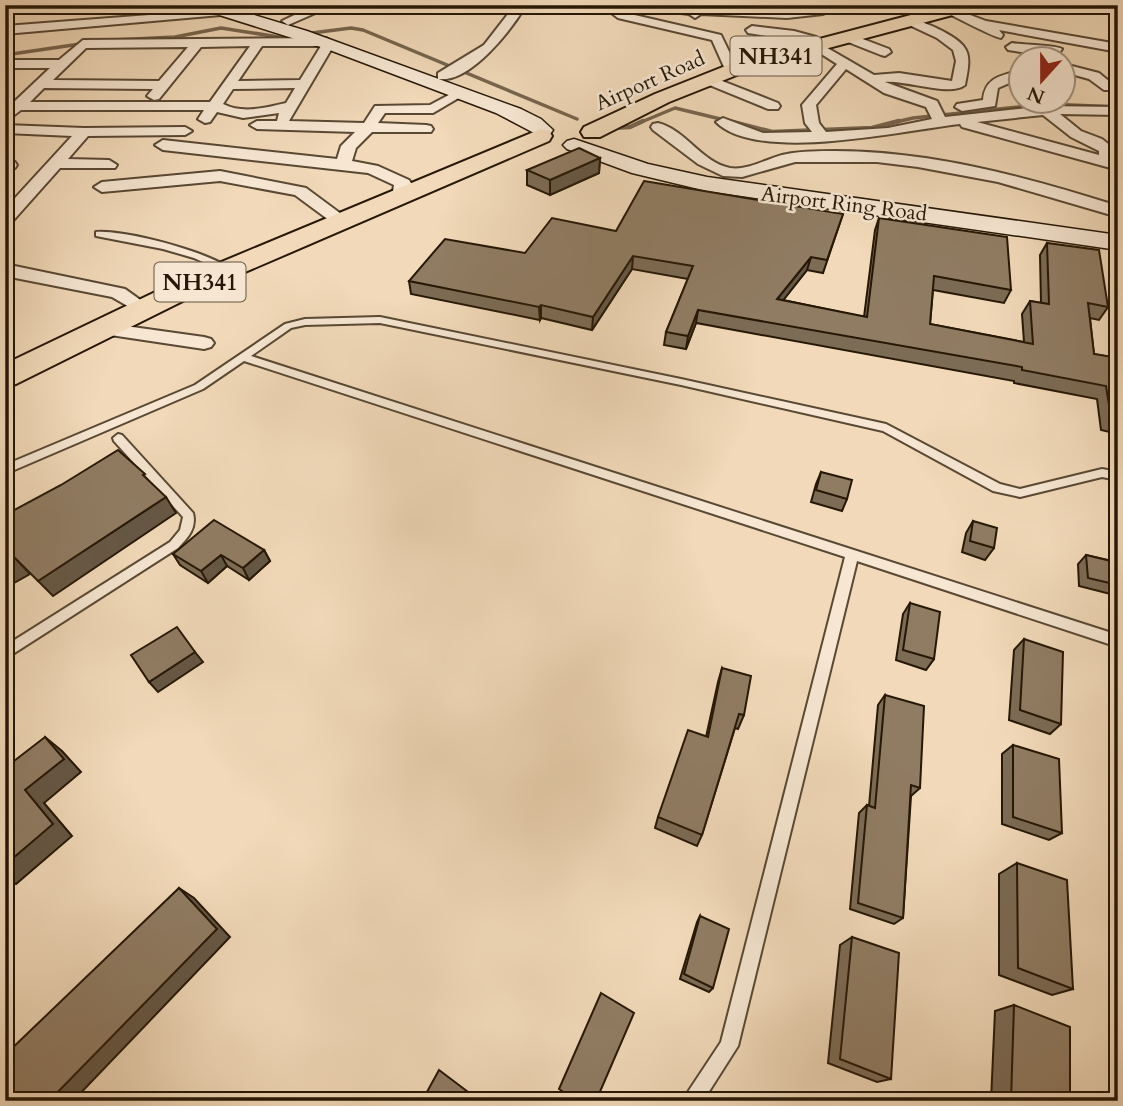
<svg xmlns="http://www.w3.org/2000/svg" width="1123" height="1106" font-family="Cardo,serif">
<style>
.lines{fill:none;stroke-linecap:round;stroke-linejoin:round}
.stream-far1{stroke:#76644d;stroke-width:3.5}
.stream{stroke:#76644d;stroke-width:4.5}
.service-casing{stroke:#594833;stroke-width:4}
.minor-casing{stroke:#594833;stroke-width:4}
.secondary-casing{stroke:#261706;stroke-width:3}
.trunk-casing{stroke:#261706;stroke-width:4}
.service{fill:#f6e6d2;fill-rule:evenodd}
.minor{fill:#f6e6d2;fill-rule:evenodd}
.secondary{fill:#f6e6d2;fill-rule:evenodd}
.trunk{fill:#f1d9b9;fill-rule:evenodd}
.wall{fill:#7c6b55;stroke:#261706;stroke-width:2}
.shaded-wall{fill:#655745;stroke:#261706;stroke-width:2}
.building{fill:#907c63;stroke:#261706;stroke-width:2}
.labels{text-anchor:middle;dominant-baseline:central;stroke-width:5;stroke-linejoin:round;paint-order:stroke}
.far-street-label{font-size:21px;fill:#261706;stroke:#f6e6d2}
.shield{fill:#f6e6d2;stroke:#645543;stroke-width:2}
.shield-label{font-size:23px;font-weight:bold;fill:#261706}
</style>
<rect width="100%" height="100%" fill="#f1d9b9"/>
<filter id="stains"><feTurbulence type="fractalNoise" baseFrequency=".00286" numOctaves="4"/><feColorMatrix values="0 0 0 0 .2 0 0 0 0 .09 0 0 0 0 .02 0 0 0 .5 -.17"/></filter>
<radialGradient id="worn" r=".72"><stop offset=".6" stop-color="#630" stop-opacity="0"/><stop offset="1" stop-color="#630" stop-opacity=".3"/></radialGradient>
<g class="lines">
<!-- stream-far1 -->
<g class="stream-far1">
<polyline points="304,34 351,28 363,30 577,119"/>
<polyline points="113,40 175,37 221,28 279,37 292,35"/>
<polyline points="5,55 87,43"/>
<polyline points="639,123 675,108 737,123"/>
<polyline points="892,123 913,118 1048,104 1118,107"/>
</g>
<!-- stream -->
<g class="stream">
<polyline points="729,121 772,132 872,128 899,121"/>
<polyline points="611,128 630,127 643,121"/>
</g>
<!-- service casing -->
<g class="service-casing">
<g id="service">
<path d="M96 232C126 230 209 252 232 270L225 272 194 258 163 249 96 236Z"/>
<polygon points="380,317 681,379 886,424 1000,484 1020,489 1102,469 1118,472 1118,480 1102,477 1020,497 993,491 883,431 681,385 380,323 305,325 291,328 251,356 1118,635 1118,647 857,561 738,1046 703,1101 682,1101 721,1042 845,557 244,361 203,389 5,474 5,465 195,385 285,324 305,319"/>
<path d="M118 434 122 435 193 513C197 528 188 538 178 548L5 659V646L170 542 180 530 183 517 114 441 113 438Z"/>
</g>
</g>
<!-- minor casing -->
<g class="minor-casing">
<g id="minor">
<polygon points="358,5 353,8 320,11 288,25 282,21 315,5"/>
<polygon points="476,5 488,5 488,7 482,10"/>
<path d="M515 5H526C512 29 470 84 438 79V73L484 45Z"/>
<polygon points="612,5 624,5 622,11 626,13 721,35 735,64 734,67 724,67 712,40 618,18 610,12"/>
<polygon points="634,5 787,11 847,5 823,14 787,18 701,14 695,18 689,14 639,8"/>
<path d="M949 7 986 21 1118 44V52L999 30 1003 35 1001 38C995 38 956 17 945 12L943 10Z"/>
<polygon points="228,9 234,12 232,14 5,34 5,26"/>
<path d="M905 19C917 17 957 36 964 47 972 57 967 73 965 85 950 97 906 80 885 82L937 101 945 117 1046 106 1118 107V115L1060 114 1081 131 1102 139 1112 147 1114 154 1109 158 1118 160V170L962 127 960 124C904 130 758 164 716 122L723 118 763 133 812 132 805 123 802 105 837 64 812 48 811 43 748 33 746 30 752 26 794 31 816 37 817 42 874 75 899 73 952 81 956 61 953 50 937 38 905 23ZM846 69 884 93 926 107 932 119 888 128 826 132 819 123 816 105ZM1043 115 1071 137 1099 151V155L977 122Z"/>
<polygon points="847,33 889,49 891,52 885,56 881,55 843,40 841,37"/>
<path d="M326 38 335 43 289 121 364 123 375 106 430 105 460 89 467 93 433 113H385L378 123 426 125 431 126 433 129 431 132H372L356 148 352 161 378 166 409 180 411 183 406 202H394L392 198 394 185 368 173 163 150 155 145 163 140 337 159 341 146 355 132 257 129 250 125 257 121H277L279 113 243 118 217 112 210 122 205 123 198 119 204 110H21L5 122V103L14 102 50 68H5V60H59L83 40ZM250 46 210 102H30L44 88 153 89 147 96 154 100 159 99 201 47ZM262 46H321L300 80 238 81ZM188 47 159 81 53 80 86 48ZM295 88 286 103C264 108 243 114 223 104L233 89Z"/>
<path d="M1012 43C1023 45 1056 45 1062 49L1060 52 1040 55 1008 50 1006 47Z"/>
<polygon points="1064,64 1099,73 1116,87 1114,90 1104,90 1089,79 1064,72"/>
<path d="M1021 70V78L998 88 995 106 962 111 955 107 957 104 983 100C985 77 1001 76 1021 70Z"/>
<polygon points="707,75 778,103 780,106 778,109 768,109 702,82 700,79"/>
<path d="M658 123C686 130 701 162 730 168 749 171 769 157 787 154 802 151 819 151 835 151 931 151 1027 177 1118 206V217L998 182 918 167 877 162H795L742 177 723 176 698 164 653 130 651 127 653 124Z"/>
<polygon points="5,125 84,128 185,127 192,131 185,135 88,136 68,159 109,160 117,165 115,168 60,168 11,223 5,224 5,209 72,136 5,133"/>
<polygon points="5,160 15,162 17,165 15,168 5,170"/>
<polygon points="220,171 306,188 352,222 349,226 337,226 295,195 220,181 102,192 94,187 102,182"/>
<polygon points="5,264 125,289 153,309 143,315 112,297 5,276"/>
<polygon points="104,323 204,337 211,339 214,343 211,347 204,349 97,333 94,329 97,325"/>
</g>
</g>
<!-- secondary casing -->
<g class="secondary-casing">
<g id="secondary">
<polygon points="195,5 221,5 307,31 521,109 541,119 553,130 550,134 536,134 496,113 327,49 197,8"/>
<polygon points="574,139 648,164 707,177 1118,235 1118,250 707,191 632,173 567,149 563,145 567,141"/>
</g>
</g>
<!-- trunk casing -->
<g class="trunk-casing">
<g id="trunk">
<polygon points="949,5 977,5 975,9 757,67 669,102 600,137 584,137 581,132 584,127 655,94 743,59"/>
<polygon points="541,129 549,131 552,136 549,141 215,285 16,384 5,387 5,364 195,273"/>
</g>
</g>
<!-- service -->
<use href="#service" class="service"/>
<!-- minor -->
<use href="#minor" class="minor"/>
<!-- secondary -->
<use href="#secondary" class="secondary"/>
<!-- trunk -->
<use href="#trunk" class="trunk"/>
</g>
<!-- wall -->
<g class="wall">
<polygon points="600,158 599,173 550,195 527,185 527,170"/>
<polygon points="843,214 823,273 807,270 783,300 864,317 875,230 879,218 1011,290 1004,303 933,290 930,324 1024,342 1022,314 1030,301 1041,303 1040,255 1047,243 1108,307 1099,320 1090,318 1094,354 1118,358 1118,434 1101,430 1097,399 1014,383 1014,381 696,323 686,349 664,345 666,332 688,279 632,269 592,330 541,318 540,320 411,294 409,281 616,231"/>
<polygon points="821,472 847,499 842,511 811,502 816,484"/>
<polygon points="973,521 994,548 985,560 962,552 966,533"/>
<polygon points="264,550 270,561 249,580 227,566 208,583 180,565 173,554"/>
<polygon points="1086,555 1112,561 1115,558 1118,559 1118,596 1079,586 1078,564"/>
<polygon points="910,603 934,659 926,670 896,660 903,614"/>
<polygon points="1024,639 1061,724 1050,734 1009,720 1014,650"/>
<polygon points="722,668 744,715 738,729 735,728 702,835 697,846 655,828 658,817 706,737 718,682"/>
<polygon points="885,695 920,788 911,796 903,918 894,924 850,909 859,813 867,805 869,806 878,705"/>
<polygon points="1013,745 1062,833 1049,840 1002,824 1002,754"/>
<polygon points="1017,863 1073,989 1052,995 999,975 999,874"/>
<polygon points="700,916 713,988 709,992 680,979 697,922"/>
<polygon points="852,937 891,1079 877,1082 828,1063 840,945"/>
<polygon points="1014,1005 1070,1101 991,1101 995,1011"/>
</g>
<!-- shaded-wall -->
<g class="shaded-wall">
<polygon points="600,158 599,173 550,195 550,180"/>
<polygon points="633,256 632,269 592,330 593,317"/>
<polygon points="811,257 807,270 774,312 777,299"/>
<polygon points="541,305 541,318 540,320 539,307"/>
<polygon points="698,310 696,323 686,349 688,336"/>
<polygon points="166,497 176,513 53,596 38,581"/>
<polygon points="264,550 270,561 249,580 243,568"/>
<polygon points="221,555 227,566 208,583 201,571"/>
<polygon points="15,558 30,574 5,588 5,563"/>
<polygon points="195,652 203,662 158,692 149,682"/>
<polygon points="45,737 62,751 81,772 44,803 72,836 16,884 5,879 5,865 25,790"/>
<polygon points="179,888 194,898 230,937 73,1101 49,1101"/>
</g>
<!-- building -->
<g class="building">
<polygon points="579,148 600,158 550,180 527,170"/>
<polygon points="644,181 843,214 827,260 811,257 777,299 867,317 879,218 1007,237 1011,290 934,276 930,324 1033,344 1030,301 1049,304 1047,243 1099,250 1108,307 1088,303 1094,354 1118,358 1118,419 1111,417 1106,386 1022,370 1022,367 698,310 688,336 666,332 693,266 633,256 593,317 541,305 539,307 409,281 445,239 525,253 552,218 616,231"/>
<polygon points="118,450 145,474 143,475 166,497 38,581 15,558 5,563 5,515 61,485"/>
<polygon points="821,472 852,480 847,499 816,490"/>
<polygon points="214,520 264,550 243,568 221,555 201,571 173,554"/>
<polygon points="973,521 997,528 994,548 970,541"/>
<polygon points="1086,555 1115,562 1115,558 1118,559 1118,585 1088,578"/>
<polygon points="910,603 940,612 934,659 903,650"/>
<polygon points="177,627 195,652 149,682 131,655"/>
<polygon points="1024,639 1063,652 1061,724 1020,710"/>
<polygon points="722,668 751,676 744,715 739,714 702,835 658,817 688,730 708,737"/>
<polygon points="885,695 924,706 920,788 911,785 903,918 858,903 867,805 875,808"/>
<polygon points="45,737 64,759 25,790 53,824 5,865 5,768"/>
<polygon points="1013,745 1059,759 1062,833 1013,817"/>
<polygon points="1017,863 1067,880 1073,989 1018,968"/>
<polygon points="179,888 217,929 49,1101 14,1101 5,1088 5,1055"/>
<polygon points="700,916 729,929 713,988 684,974"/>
<polygon points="852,937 899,953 891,1079 840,1059"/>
<polygon points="601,993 634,1013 596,1101 576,1101 559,1089"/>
<polygon points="1014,1005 1070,1027 1070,1101 1011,1101"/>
<polygon points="439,1070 480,1101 422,1101"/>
</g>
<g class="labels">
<!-- far-street labels -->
<g class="far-street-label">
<text transform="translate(650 81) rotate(-24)">Airport Road</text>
<text transform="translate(844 204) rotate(7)">Airport Ring Road</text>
</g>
<!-- shield labels -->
<g class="shield">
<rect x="730.5" y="36.5" width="91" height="39" rx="5"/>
<rect x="154.5" y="262.5" width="91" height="39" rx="5"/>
</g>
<g class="shield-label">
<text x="776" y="56">NH341</text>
<text x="200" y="282">NH341</text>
</g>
</g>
<!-- margin -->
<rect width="1123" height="1106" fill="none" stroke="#f1d9b9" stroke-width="28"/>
<rect x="7" y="7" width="1109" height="1092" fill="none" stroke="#261706" stroke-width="3.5"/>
<rect x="14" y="14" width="1095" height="1078" fill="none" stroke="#261706" stroke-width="2"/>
<!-- north arrow -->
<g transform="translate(1042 80) rotate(201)"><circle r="33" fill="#f6e6d2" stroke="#a39380" stroke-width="2"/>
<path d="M0-5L12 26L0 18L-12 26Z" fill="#8f2418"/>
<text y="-10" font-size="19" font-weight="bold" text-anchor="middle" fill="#261706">N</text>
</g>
<rect width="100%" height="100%" filter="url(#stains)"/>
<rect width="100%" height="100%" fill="url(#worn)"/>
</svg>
